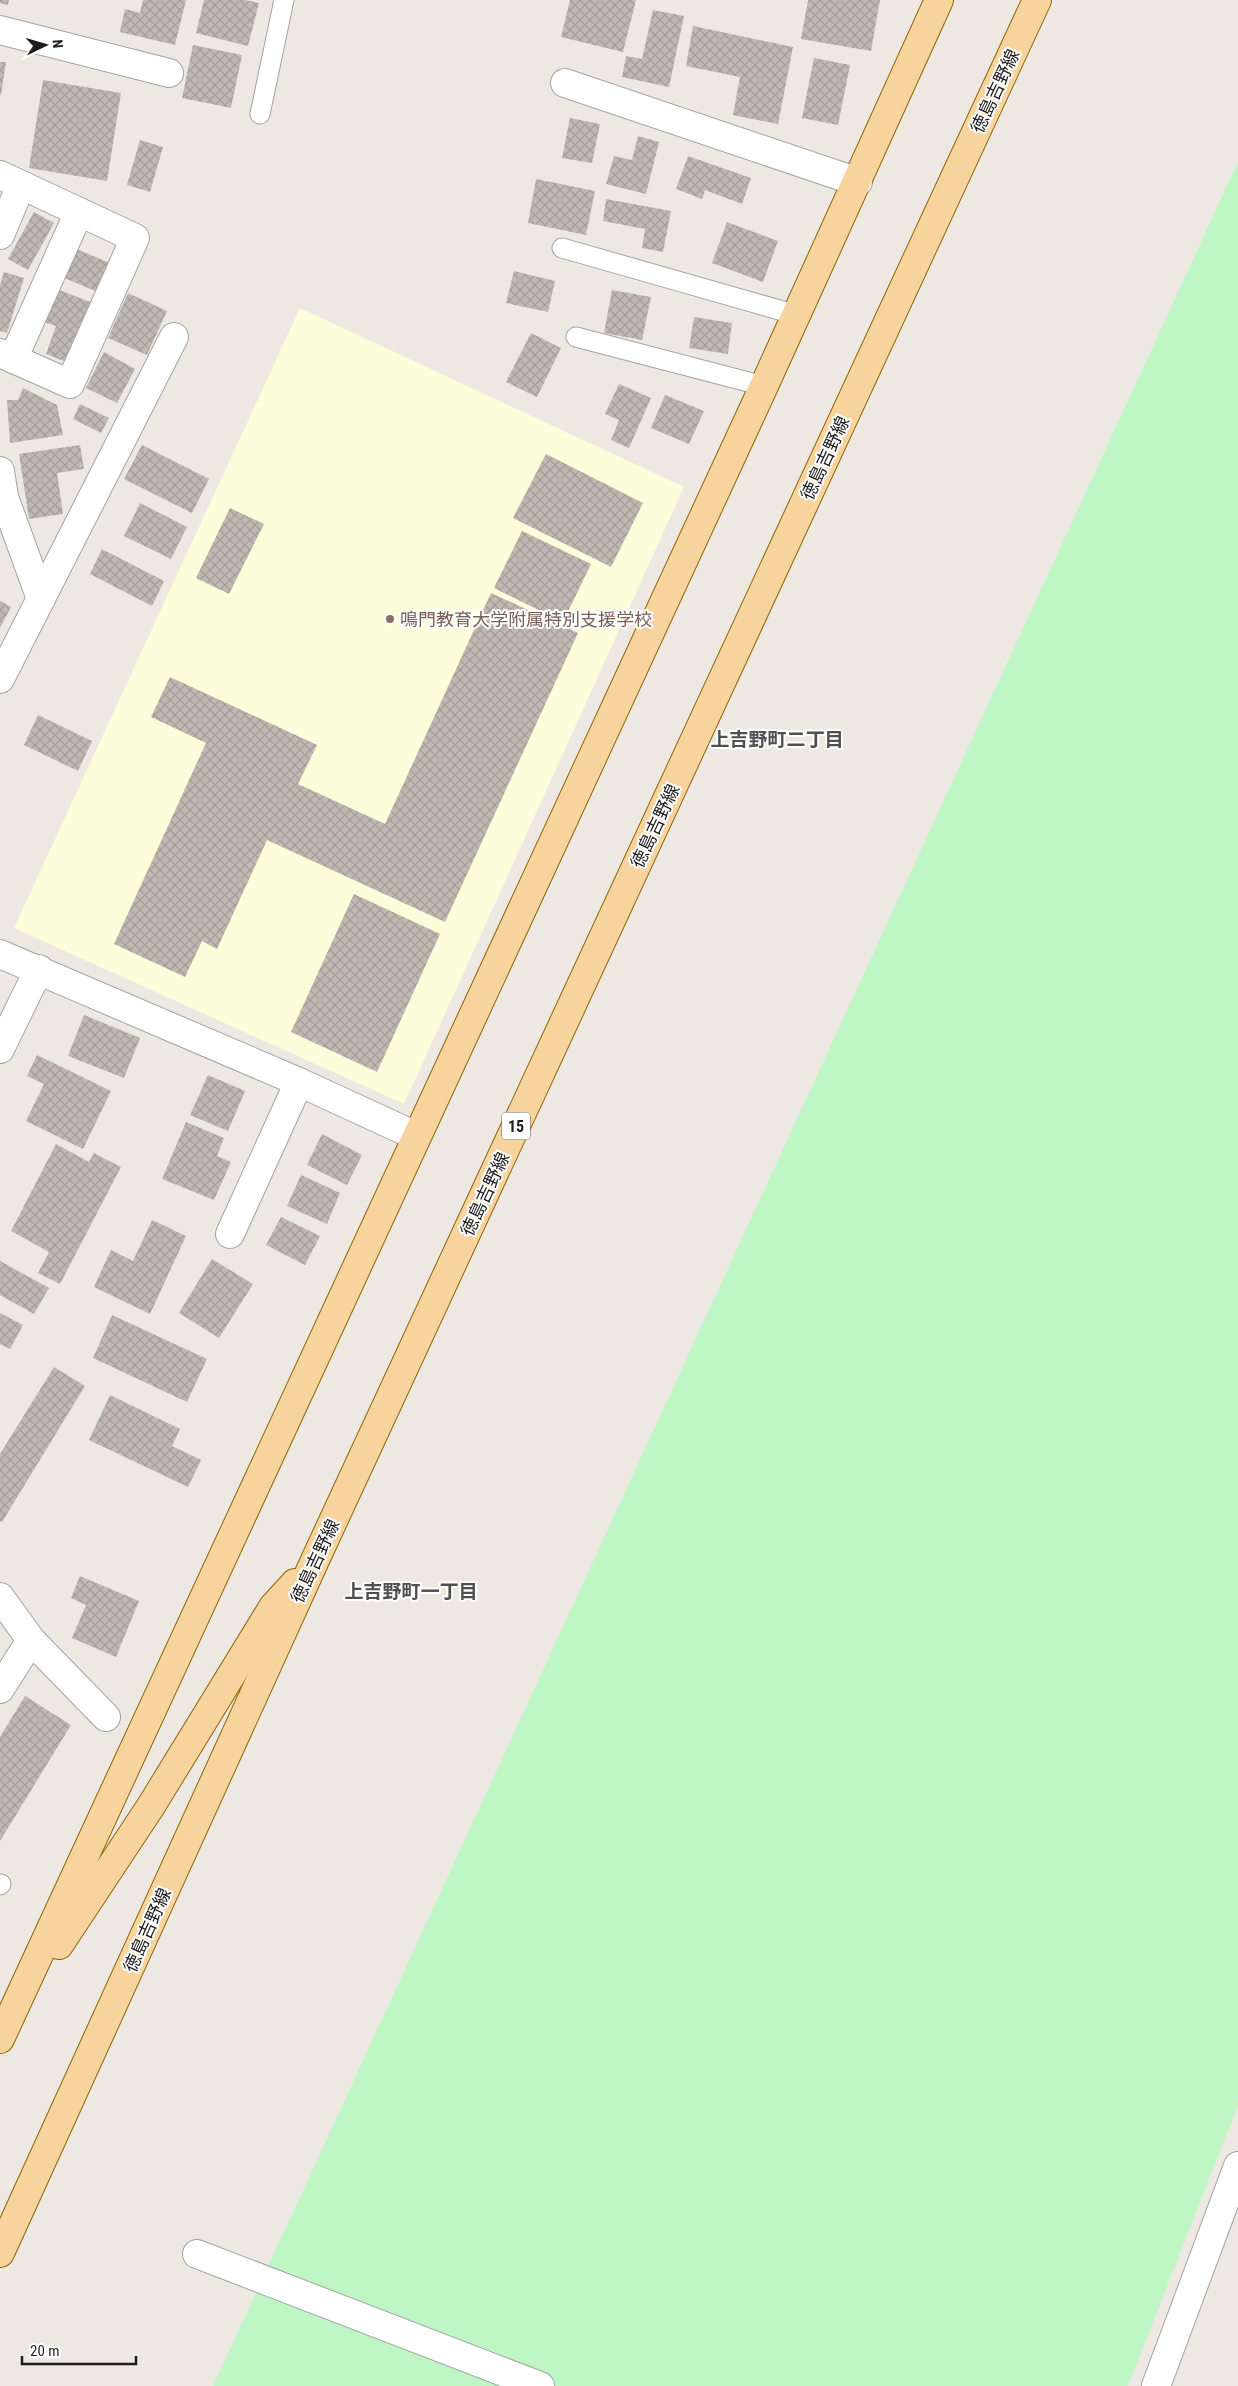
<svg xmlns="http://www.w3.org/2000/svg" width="1238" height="2386" font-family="'Roboto Condensed','Noto Sans JP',sans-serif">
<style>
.education{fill:#fcfdda}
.park{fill:#bff6c6}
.building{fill:url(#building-cross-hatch)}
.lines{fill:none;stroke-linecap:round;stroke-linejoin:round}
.lane-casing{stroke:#a3a3a3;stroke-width:21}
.street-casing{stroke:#a3a3a3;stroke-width:30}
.primary-casing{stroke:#8c6507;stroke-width:30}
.lane{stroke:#fff;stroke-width:19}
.street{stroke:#fff;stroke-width:28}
.primary{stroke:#f7d39d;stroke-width:28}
.education-dot{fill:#8d6e63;stroke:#fff;stroke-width:2}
.labels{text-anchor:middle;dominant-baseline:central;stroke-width:4;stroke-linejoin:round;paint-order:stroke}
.shield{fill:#fff;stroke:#606060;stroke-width:1}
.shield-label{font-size:16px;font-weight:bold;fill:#1c1c1c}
.street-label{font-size:18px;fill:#1c1c1c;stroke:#fff}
.education-label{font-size:18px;fill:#785e54;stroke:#fff;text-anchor:start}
.neighbourhood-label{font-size:19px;font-weight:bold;fill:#4f4f4f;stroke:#fff}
</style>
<defs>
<pattern id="building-cross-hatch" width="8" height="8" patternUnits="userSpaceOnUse" patternTransform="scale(1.25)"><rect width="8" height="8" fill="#c1b9b1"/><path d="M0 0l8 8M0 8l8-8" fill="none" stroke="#a59e98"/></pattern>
</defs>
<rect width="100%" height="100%" fill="#ede9e2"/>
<!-- education -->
<polygon class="education" points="300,308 684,487 404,1104 14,928"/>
<!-- park -->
<polygon class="park" points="1238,162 1238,2105 1128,2386 213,2386"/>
<!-- building -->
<g class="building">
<polygon points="0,0 9,0 8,5 0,3"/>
<polygon points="143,0 186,0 175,45 120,32 125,9 140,13"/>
<polygon points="204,0 245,0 259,3 248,46 196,33"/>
<polygon points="570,0 636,0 623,52 561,37"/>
<polygon points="808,0 880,0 871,51 801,39"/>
<polygon points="653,10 684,16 669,87 622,77 626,56 642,59"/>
<polygon points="693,26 793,47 778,124 733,115 740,77 686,66"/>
<polygon points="193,45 242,55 231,108 182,98"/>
<polygon points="814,58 850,65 838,125 802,118"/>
<polygon points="0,62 6,62 1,95 0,95"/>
<polygon points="43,80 121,93 107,181 29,168"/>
<polygon points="570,118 600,124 592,163 562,158"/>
<polygon points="638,136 659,142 646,194 606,184 614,156 632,160"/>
<polygon points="140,140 163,147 150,192 127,185"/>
<polygon points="688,156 751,178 742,204 705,190 702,199 676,189"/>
<polygon points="536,179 595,191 586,235 528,223"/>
<polygon points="606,199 671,211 663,252 642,248 645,229 603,221"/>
<polygon points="34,212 54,223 28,270 8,259"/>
<polygon points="727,222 778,241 763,282 712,263"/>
<polygon points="74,248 112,264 100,293 62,277"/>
<polygon points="514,271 555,281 548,312 506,303"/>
<polygon points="4,272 24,278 7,333 0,331 0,285"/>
<polygon points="54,288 93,303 69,363 46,354 56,326 42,321"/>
<polygon points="612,290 651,297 642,340 604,333"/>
<polygon points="128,293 167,311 147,355 108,338"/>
<polygon points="694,317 732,323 728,354 689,348"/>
<polygon points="531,333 561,348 537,397 506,382"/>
<polygon points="104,352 135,369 117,403 86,388"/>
<polygon points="619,384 651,398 629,448 611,440 619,420 605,414"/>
<polygon points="23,388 57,405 63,435 10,443 7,400 18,400"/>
<polygon points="665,395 704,411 689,444 651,428"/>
<polygon points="80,404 109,418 101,433 73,419"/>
<polygon points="80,445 84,469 57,473 63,514 29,519 19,454"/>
<polygon points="142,445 209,479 192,513 124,479"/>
<polygon points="546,454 643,503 611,567 513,518"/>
<polygon points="140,503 187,527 171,559 124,536"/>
<polygon points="230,508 264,524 229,594 196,578"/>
<polygon points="522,531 591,564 563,622 494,588"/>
<polygon points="102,549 164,581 152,606 90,574"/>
<polygon points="491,593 578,633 445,922 267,840 217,949 202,941 185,977 114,944 206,743 151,717 170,677 317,745 298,784 385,824"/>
<polygon points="0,601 11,607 0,628"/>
<polygon points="38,715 92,741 78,771 24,745"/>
<polygon points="354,894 440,934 377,1072 291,1032"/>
<polygon points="84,1015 140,1038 124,1078 68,1056"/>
<polygon points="37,1055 111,1091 83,1149 26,1121 44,1084 27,1076"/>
<polygon points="208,1075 245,1091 228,1131 190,1115"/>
<polygon points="186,1122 224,1138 217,1156 231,1162 214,1200 162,1179"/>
<polygon points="322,1134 362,1155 347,1185 307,1165"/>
<polygon points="56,1144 89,1162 94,1153 121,1167 60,1284 38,1273 49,1252 11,1231"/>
<polygon points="301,1175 340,1193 327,1224 287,1206"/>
<polygon points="281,1217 320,1236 305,1265 266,1245"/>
<polygon points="152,1220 186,1236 150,1314 94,1287 111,1250 133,1261"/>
<polygon points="212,1259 253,1284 219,1338 179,1313"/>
<polygon points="0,1261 49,1288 34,1314 0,1295"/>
<polygon points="0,1313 23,1325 10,1349 0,1344"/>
<polygon points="112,1315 207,1359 187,1402 93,1358"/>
<polygon points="54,1367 85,1386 2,1522 0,1521 0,1454"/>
<polygon points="110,1395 180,1429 172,1446 201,1460 188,1487 89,1440"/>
<polygon points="80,1576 139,1601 116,1657 72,1638 86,1605 71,1598"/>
<polygon points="25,1696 71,1725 0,1841 0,1737"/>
</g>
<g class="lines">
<!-- lane casing -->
<g class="lane-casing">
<g id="lane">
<polyline points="260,114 284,0"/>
<polyline points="562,248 797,315"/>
<polyline points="576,337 764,386"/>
<polyline points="0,1885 1,1884"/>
</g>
</g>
<!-- street casing -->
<g class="street-casing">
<g id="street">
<polyline points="0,30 169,73"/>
<polyline points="565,83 858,182"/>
<polyline points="0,175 135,238 70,384 0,353"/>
<polyline points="0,235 21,185"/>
<polyline points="13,359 79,212"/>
<polyline points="0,471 4,497 41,599"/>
<polyline points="0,679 174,337"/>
<polyline points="0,954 299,1082 416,1136"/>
<polyline points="0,1049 39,969"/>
<polyline points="230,1234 299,1082"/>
<polyline points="0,1597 31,1640 106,1717"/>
<polyline points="0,1689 31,1640"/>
<polyline points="197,2254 540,2386"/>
<polyline points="1156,2386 1238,2166"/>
</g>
</g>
<!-- primary casing -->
<g class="primary-casing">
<g id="primary">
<polyline points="59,1945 151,1806 273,1607 295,1583"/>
<polyline points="0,2039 764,386 939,0"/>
<polyline points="0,2253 316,1558 1037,0"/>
</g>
</g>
<!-- lane -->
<use href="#lane" class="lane"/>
<!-- street -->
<use href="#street" class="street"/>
<!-- primary -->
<use href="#primary" class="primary"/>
</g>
<!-- markers -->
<circle class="education-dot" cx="390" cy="619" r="5"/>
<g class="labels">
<!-- shield labels -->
<rect class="shield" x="502" y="1112.5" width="28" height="27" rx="4"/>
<g class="shield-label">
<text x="516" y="1126">15</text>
</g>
<!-- street labels -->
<g class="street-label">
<text transform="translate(995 91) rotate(-65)">徳島吉野線</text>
<text transform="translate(825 458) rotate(-65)">徳島吉野線</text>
<text transform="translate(655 826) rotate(-65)">徳島吉野線</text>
<text transform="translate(485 1194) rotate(-65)">徳島吉野線</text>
<text transform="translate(315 1561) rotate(-65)">徳島吉野線</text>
<text transform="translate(147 1930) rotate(-66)">徳島吉野線</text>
</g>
<!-- education labels -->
<g class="education-label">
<text x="400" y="619">鳴門教育大学附属特別支援学校</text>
</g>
<!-- neighbourhood labels -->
<g class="neighbourhood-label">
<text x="777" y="739">上吉野町二丁目</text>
<text x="411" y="1591">上吉野町一丁目</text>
</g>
</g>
<!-- north arrow -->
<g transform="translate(45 45) rotate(85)" stroke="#ffffff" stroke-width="4" paint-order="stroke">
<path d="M0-4L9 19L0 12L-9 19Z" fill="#1c1c1c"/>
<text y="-8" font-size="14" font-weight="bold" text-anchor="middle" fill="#1c1c1c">N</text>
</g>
<!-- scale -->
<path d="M22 2356v8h114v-8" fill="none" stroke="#1c1c1c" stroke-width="2.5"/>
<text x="30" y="2356" font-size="15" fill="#1c1c1c" stroke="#ffffff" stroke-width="4" paint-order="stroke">20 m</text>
</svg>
